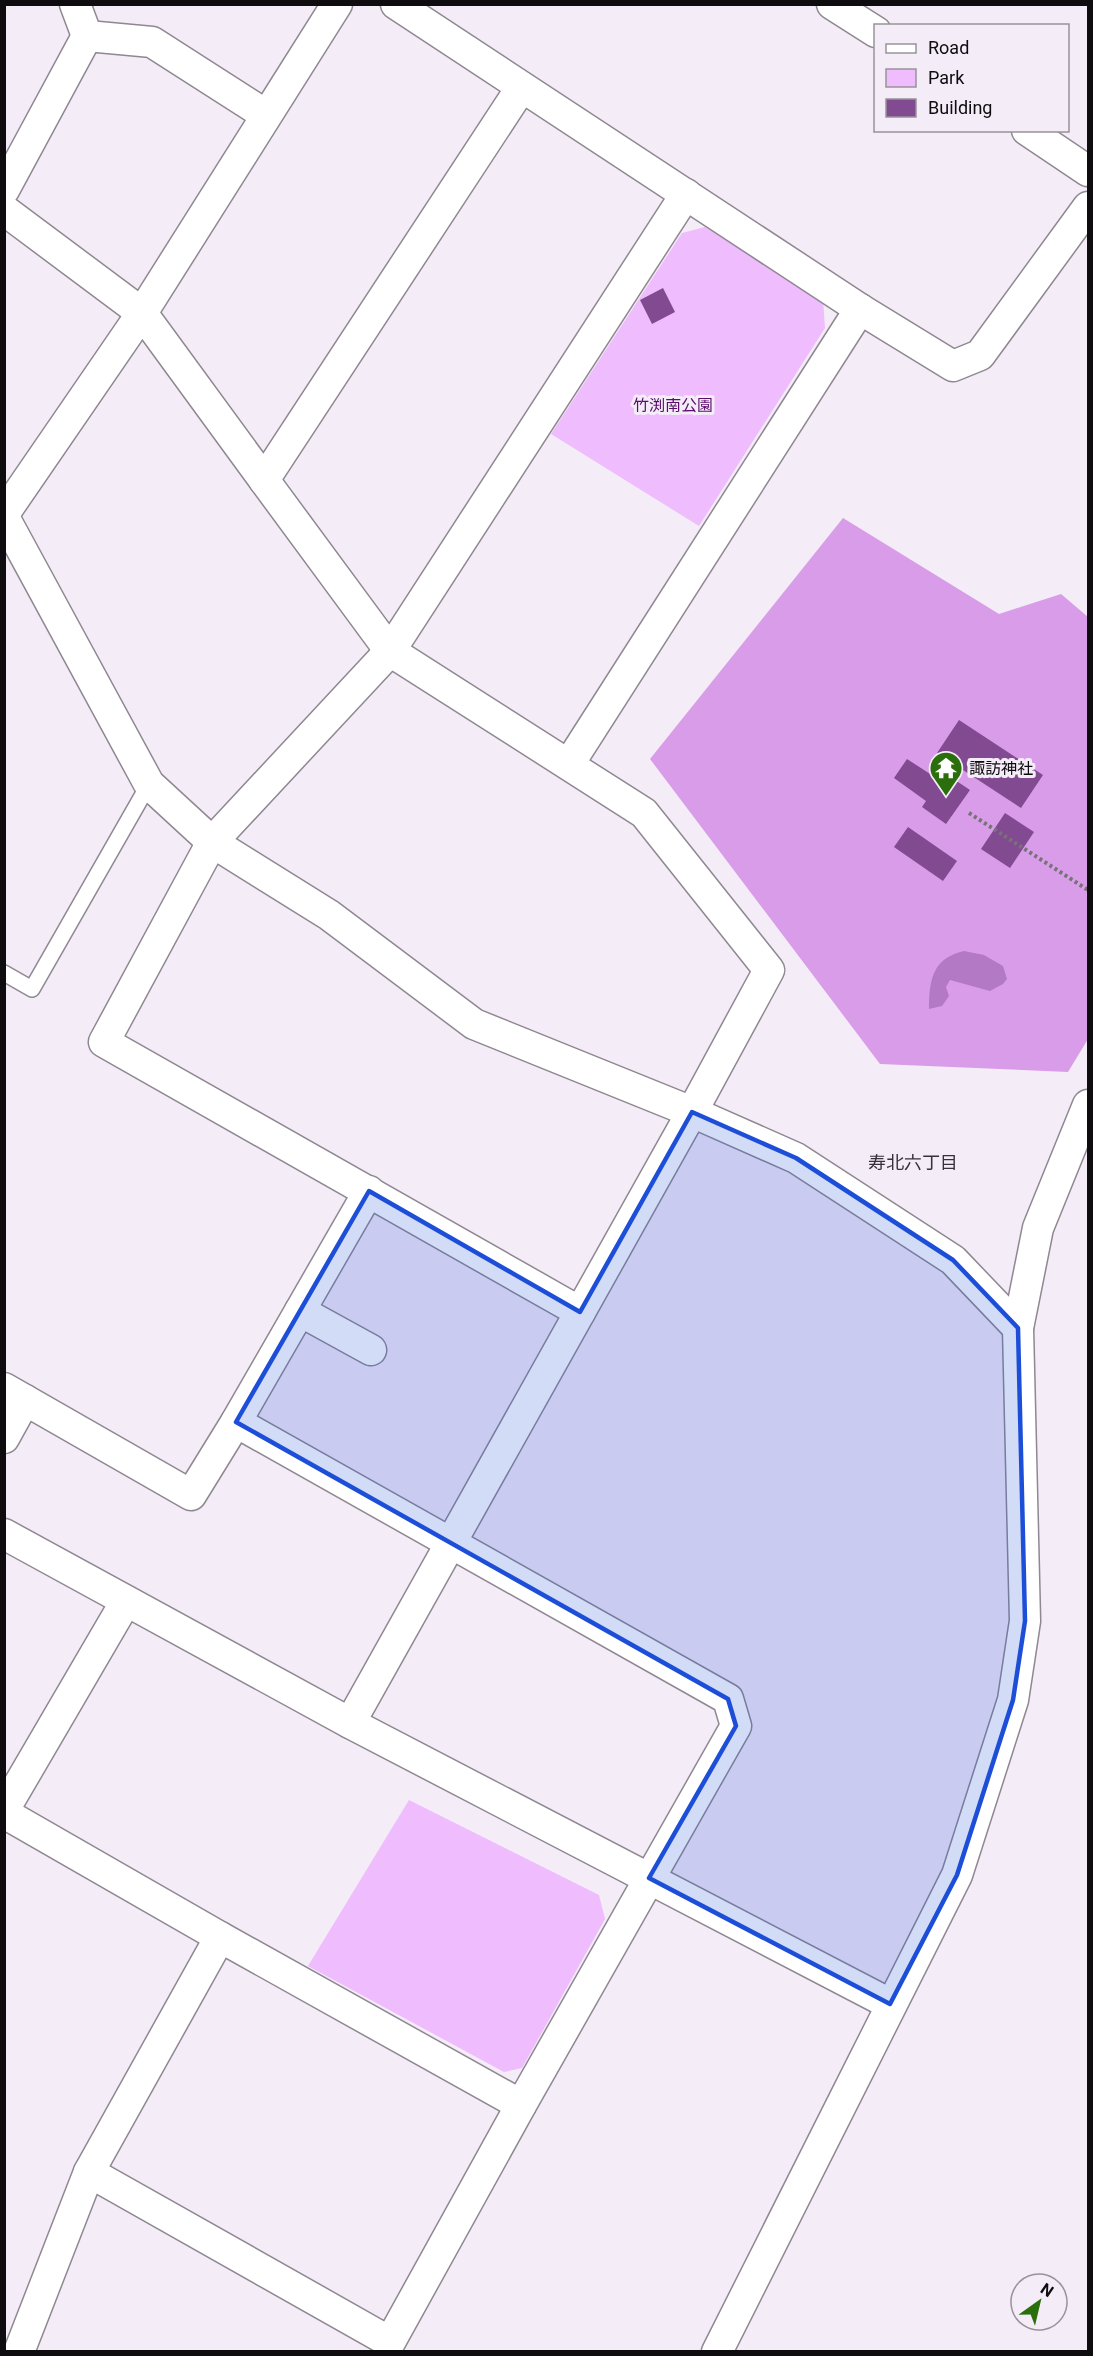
<svg xmlns="http://www.w3.org/2000/svg" width="1093" height="2356" font-family="Roboto,'Noto Sans JP',sans-serif">
<style>
.green{fill:#efbcfd}
.forest{fill:#d99ce9}
.water{fill:#b479c4}
.building{fill:#824a91}
.lines{fill:none;stroke-linecap:round;stroke-linejoin:round}
.service-casing{stroke:#8f8791;stroke-width:18}
.minor-casing{stroke:#8f8791;stroke-width:33}
.path{stroke:#777278;stroke-width:4;stroke-dasharray:3 3;stroke-linecap:butt}
.service{stroke:#fff;stroke-width:15}
.minor{stroke:#fff;stroke-width:30}
.marked{fill:#1d4ed8;fill-opacity:0.2;stroke:#1d4ed8;stroke-width:4.5;stroke-linejoin:round}
.labels{text-anchor:middle;dominant-baseline:central;stroke-width:6;stroke-linejoin:round;paint-order:stroke}
.park-label{font-size:16px;fill:#5a0d6c;stroke:#f4ecf7}
.poi-label{font-size:16px;fill:#0e0c0f;stroke:#f4ecf7;text-anchor:start}
.neighbourhood-label{font-size:18px;fill:#383139;stroke:#f4ecf7}
</style>
<rect width="100%" height="100%" fill="#f4ecf7"/>
<!-- green -->
<g class="green">
<polygon points="705,227 823,299 825,328 699,526 551,434 682,233"/>
<polygon points="409,1800 599,1895 605,1919 522,2068 504,2072 308,1966"/>
</g>
<!-- forest -->
<polygon class="forest" points="843,518 999,614 1061,594 1088,617 1088,1039 1068,1072 880,1064 650,759"/>
<!-- water -->
<path class="water" d="M964 951 984 955 1003 966 1007 979 1003 984 990 991 950 980 946 987 949 996 942 1006 929 1009C929 979 933 958 964 951Z"/>
<!-- building -->
<g class="building">
<polygon points="663,288 675,312 652,324 640,300"/>
<polygon points="959,720 1043,775 1021,808 937,753"/>
<polygon points="907,759 941,781 946,774 970,790 946,824 922,807 926,801 894,778"/>
<polygon points="1005,813 1034,832 1010,868 981,849"/>
<polygon points="908,827 957,861 943,881 894,847"/>
</g>
<g class="lines">
<!-- service casing -->
<g class="service-casing">
<polyline id="service" points="4,973 32,989 149,784"/>
</g>
<!-- minor casing -->
<g class="minor-casing">
<g id="minor">
<polyline points="396,4 860,309 953,366 980,355 1088,207"/>
<polyline points="832,4 876,32"/>
<polyline points="87,36 152,42 266,115"/>
<polyline points="1027,130 1088,171"/>
<polyline points="4,190 87,36 75,4"/>
<polyline points="4,210 142,313 264,480"/>
<polyline points="4,514 142,313 337,4"/>
<polyline points="4,517 149,784 212,842 329,915 474,1024 692,1112 796,1158 953,1260 1018,1328"/>
<polyline points="569,764 860,309"/>
<polyline points="300,1311 371,1350"/>
<polyline points="580,1312 104,1042 212,842 390,651 686,194"/>
<polyline points="4,1388 25,1400"/>
<polyline points="4,1438 25,1400 191,1495 236,1422 369,1191"/>
<polyline points="4,1534 350,1723 890,2004"/>
<polyline points="350,1723 692,1112 769,970 644,813 390,651 264,480 521,88"/>
<polyline points="4,1810 126,1601"/>
<polyline points="4,1813 220,1937 89,2172 19,2352"/>
<polyline points="220,1937 521,2105"/>
<polyline points="89,2172 390,2342 521,2105 736,1726 728,1699 236,1422"/>
<polyline points="717,2352 957,1875 1013,1700 1025,1621 1018,1328 1038,1228 1088,1105"/>
</g>
</g>
<!-- path -->
<polyline class="path" points="969,813 1088,890"/>
<!-- service -->
<use href="#service" class="service"/>
<!-- minor -->
<use href="#minor" class="minor"/>
</g>
<!-- marked area -->
<path class="marked" d="M692 1112 796 1158 953 1260 1018 1328 1025 1621 1013 1700 957 1875 890 2004 649 1878 736 1726 728 1699 236 1422 369 1191 580 1312Z"/>
<!-- icons -->
<defs>
<g id="temple-pin" transform="scale(1.725)"><path d="M0 17L-7.5 6A9.5 9.5 0 1 1 7.5 6Z" fill="#2a6f0c" stroke="#f4ecf7"/><path d="M0-6L5-2H3V0L6.5 2.5H4V6H1.5V3h-3V6H-4V2.5H-6.5L-3 0V-2H-5Z" fill="#fff"/></g>
</defs>
<g fill-rule="evenodd">
<use href="#temple-pin" x="946" y="768"/>
</g>
<g class="labels">
<!-- park labels -->
<g class="park-label">
<text x="673" y="405">竹渕南公園</text>
</g>
<!-- poi labels -->
<g class="poi-label">
<text x="969" y="768">諏訪神社</text>
</g>
<!-- neighbourhood labels -->
<g class="neighbourhood-label">
<text x="913" y="1162">寿北六丁目</text>
</g>
</g>
<!-- border -->
<rect width="1093" height="2356" fill="none" stroke="#0e0c0f" stroke-width="12"/>
<!-- legend -->
<rect x="874" y="24" width="195" height="108" fill="#f4ecf7" stroke="#98929a" stroke-width="1.5"/>
<rect x="886" y="44" width="30" height="9" fill="#ffffff" stroke="#98929a" stroke-width="1.5"/>
<text x="928" y="54" font-size="18" fill="#0e0c0f">Road</text>
<rect x="886" y="69" width="30" height="18" fill="#efbcfd" stroke="#98929a" stroke-width="1.5"/>
<text x="928" y="84" font-size="18" fill="#0e0c0f">Park</text>
<rect x="886" y="99" width="30" height="18" fill="#824a91" stroke="#98929a" stroke-width="1.5"/>
<text x="928" y="114" font-size="18" fill="#0e0c0f">Building</text>
<!-- north arrow -->
<g transform="translate(1039 2302) rotate(34)"><circle r="28" fill="#f4ecf7" stroke="#98929a" stroke-width="1.5"/>
<path d="M0-4.5L10 22L0 15L-10 22Z" fill="#2a6f0c"/>
<text y="-9" font-size="16" font-weight="bold" text-anchor="middle" fill="#0e0c0f">N</text>
</g>
</svg>
